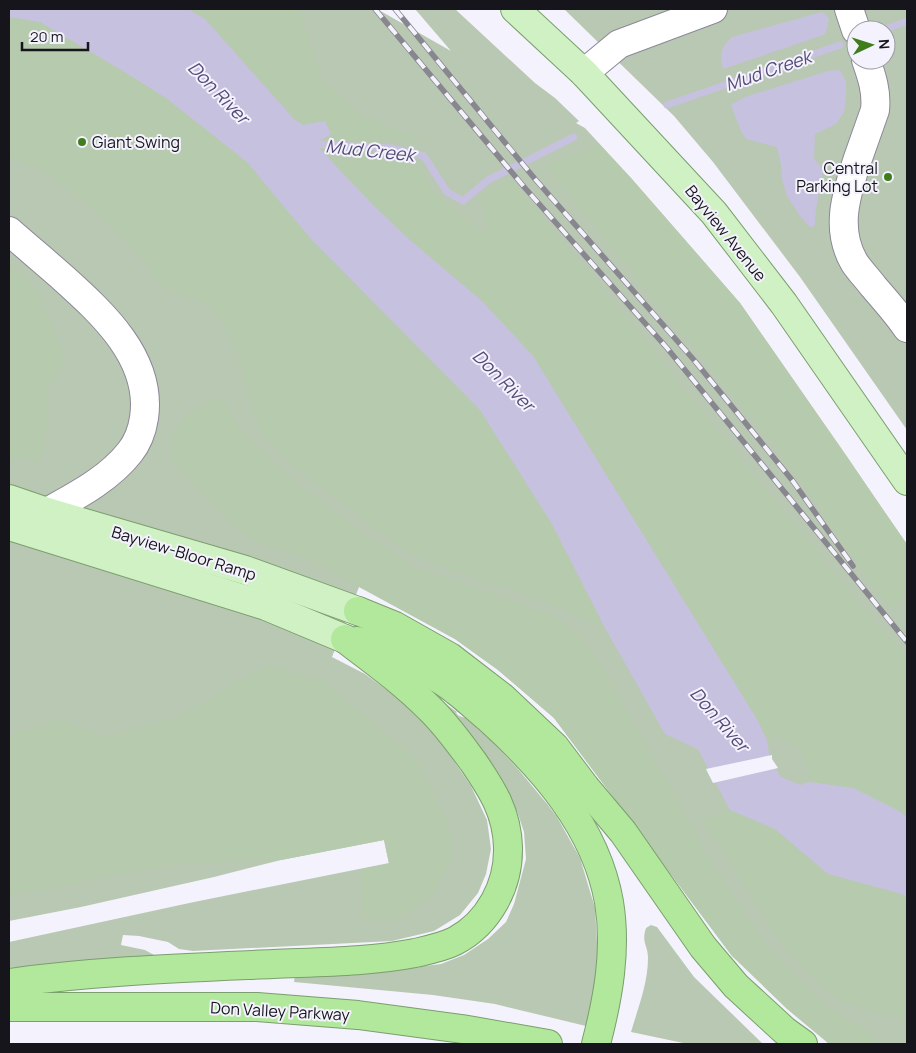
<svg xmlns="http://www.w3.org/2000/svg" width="916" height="1053" font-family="Manrope,sans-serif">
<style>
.green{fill:#b9c8b2;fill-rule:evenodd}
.forest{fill:#b6caae}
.water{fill:#c7c1e0}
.pier{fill:#f4f3fd}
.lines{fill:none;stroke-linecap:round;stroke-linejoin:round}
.stream{stroke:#c7c1e0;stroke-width:7}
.minor-casing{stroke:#8b8897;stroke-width:30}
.major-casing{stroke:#7b9e6e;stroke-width:30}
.highway-casing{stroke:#7b9e6e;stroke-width:30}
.minor{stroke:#fff;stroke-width:28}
.major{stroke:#d0f1c3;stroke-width:28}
.highway{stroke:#b1e89b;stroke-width:28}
.rail-casing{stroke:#88878f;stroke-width:5.5}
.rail{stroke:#f4f3fd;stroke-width:4;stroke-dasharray:11;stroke-linecap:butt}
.poi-dot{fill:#407e1d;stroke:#f4f3fd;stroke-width:2}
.labels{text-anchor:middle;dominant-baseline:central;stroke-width:4;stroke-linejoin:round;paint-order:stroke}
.poi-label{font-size:16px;fill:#16151b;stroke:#f4f3fd;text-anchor:start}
.street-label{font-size:16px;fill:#16151b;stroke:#f4f3fd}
.water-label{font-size:18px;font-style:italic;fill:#564b78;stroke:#f4f3fd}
</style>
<rect width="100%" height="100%" fill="#f4f3fd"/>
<!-- green -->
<g class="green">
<polygon points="9,9 377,9 451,51 415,9 455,9 535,83 555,98 579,121 576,123 585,128 631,178 740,303 846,455 907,545 907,1044 835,1044 732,956 554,718 498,670 455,639 359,587 332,657 365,674 410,707 441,742 471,786 487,820 491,849 486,874 478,893 460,915 434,931 392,941 193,951 179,949 168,942 139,936 123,935 121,945 145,950 156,956 9,968 9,942 194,902 389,863 384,840 281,860 214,877 81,907 9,921"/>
<path d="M564 9H907V430L800 277 713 162 674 116ZM856 30H886V60H856Z"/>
<polygon points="443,702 457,712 456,713 459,716 466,718 491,740 518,769 548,805 557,817 580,858 595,908 598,960 590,1027 495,1004 433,995 294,982 295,975 392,970 441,964 464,955 488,939 506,922 514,904 526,859 524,832 517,811 476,741 458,721 440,706"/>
<path d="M651 925 657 927 694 977 763 1044H688L631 1032C638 1008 648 983 648 958 648 945 641 943 646 928Z"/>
</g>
<!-- forest -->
<g class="forest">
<polygon points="188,9 298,9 322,81 363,116 430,144 384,138 358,141 336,140 331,134 325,121 303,125 294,119 287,112 205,19"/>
<polygon points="9,17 40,22 123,71 166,98 247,162 311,239 480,410 552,524 604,626 578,616 551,603 450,570 405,550 342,503 290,462 260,432 232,339 209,305 163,287 128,243 83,200 39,168 9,156"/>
<polygon points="599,144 631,178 740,303 907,544 907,593 891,609 850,554 807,489 754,421 545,166"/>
<polygon points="364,154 421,167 434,194 486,235 486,220 479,196 511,180 634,327 785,513 907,660 907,811 901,812 853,788 810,782 808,766 799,747 780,737 767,740 758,721 608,478 482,301 411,241 373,205 328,159"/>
<polygon points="9,264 36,288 64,355 56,379 45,389 50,416 40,461 9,458"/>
<polygon points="222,397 242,432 284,473 367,536 413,567 493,594 547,614 572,628 594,654 675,796 706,854 753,926 781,962 814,996 839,1014 871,1032 873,1044 829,1044 787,1009 732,956 554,718 498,670 455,639 314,562 246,537 171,460 173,435 189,411"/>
<polygon points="267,665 322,681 417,760 449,826 452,856 432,896 391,922 363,918 362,887 361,869 389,864 384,840 281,860 173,864 9,896 9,736 60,719 104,738 178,717"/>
<polygon points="730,810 775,829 828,874 902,894 907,898 907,1019 843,1002 811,976 785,948 703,820"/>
</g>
<!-- water -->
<g class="water">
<polygon points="9,9 188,9 205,19 294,119 303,125 325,121 331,134 315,144 373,205 411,241 482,301 533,356 758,721 767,740 770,760 781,777 800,785 810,782 853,788 901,812 907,817 907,898 902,894 828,874 775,829 730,810 698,749 665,734 604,626 552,524 480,410 311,239 247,162 166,98 123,71 40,22 9,17"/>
<path d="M822 12 829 18 826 32 823 35 723 69C719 54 721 48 732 37Z"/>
<polygon points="840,70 846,82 846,96 844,112 836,124 815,134 814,158 823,170 816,208 815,224 813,227 810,227 800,216 787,196 782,179 781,165 777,147 746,139 741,131 731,105 745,97 828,71"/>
</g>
<!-- pier -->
<polygon class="pier" points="772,755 772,759 778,768 713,783 706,769"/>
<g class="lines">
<!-- stream -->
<g class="stream">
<polyline points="883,30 907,21"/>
<polyline points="667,105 840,45"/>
<polyline points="305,146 314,144 391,148 424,156 447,192 463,201 488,180 574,137"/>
</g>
<!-- minor casing -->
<g class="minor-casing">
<g id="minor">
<polyline points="849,9 856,30"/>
<path d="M866 60C872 77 877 92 875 110 869 127 863 144 857 161 846 195 835 229 854 262 859 270 867 278 873 286 885 300 897 313 907 328"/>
<polyline points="584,73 619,44 713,9"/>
<path d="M9 231C26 246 44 261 61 276 101 312 153 358 144 418 142 431 138 442 130 452 109 479 76 496 47 512"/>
</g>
</g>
<!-- major casing -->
<g class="major-casing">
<g id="major">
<polyline points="515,9 584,73 714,213 784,304 907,481"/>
<polyline points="9,499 47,512 245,570 358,611"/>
<polyline points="9,526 266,606 345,639"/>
</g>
</g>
<!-- highway casing -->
<g class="highway-casing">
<g id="highway">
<polyline points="358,611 395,626 450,657 502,697 555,747 586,788 623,832 703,947 736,986 785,1031 803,1044"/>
<path d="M356 641C364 642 374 643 382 645 397 650 415 663 428 672 437 678 448 684 456 691 467 699 477 709 488 718 542 767 596 827 609 902 617 950 608 998 596 1044"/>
<path d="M9 983C96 971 184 968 273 964 320 962 368 962 415 953 428 950 443 947 455 941 489 923 509 885 508 847 507 813 493 791 474 763 460 744 446 724 429 708 403 682 374 661 345 639"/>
<polyline points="9,1007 257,1007 358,1015 462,1029 548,1044"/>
</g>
</g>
<!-- minor -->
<use href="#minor" class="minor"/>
<!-- major -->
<use href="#major" class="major"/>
<!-- highway -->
<use href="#highway" class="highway"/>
<!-- rail casing -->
<g class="rail-casing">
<g id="rail">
<polyline points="375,9 525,188 667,348 907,642"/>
<polyline points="395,9 535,179 694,360 792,480 853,566"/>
</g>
</g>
<!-- rail -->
<use href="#rail" class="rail"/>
</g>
<!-- markers -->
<g class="poi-dot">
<circle cx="82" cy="142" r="5"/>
<circle cx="888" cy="177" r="5"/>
</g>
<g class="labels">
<!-- poi labels -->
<g class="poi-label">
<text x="92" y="142">Giant Swing</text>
<text x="878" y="168" text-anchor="end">Central<tspan x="878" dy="18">Parking Lot</tspan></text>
</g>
<!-- street labels -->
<g class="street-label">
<text transform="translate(726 233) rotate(51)">Bayview Avenue</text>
<text transform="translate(184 553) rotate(17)">Bayview-Bloor Ramp</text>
<text transform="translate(280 1011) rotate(3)">Don Valley Parkway</text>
</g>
<!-- water labels -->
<g class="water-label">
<text transform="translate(768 70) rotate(-19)">Mud Creek</text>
<text transform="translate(219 92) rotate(46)">Don River</text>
<text transform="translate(370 150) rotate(6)">Mud Creek</text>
<text transform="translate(504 380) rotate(45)">Don River</text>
<text transform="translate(720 719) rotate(49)">Don River</text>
</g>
</g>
<!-- border -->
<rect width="916" height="1053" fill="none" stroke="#16151b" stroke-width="20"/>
<!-- north arrow -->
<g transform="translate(871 45) rotate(86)"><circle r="24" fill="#f4f3fd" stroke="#9b9aa3"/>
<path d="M0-4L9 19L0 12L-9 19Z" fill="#407e1d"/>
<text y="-8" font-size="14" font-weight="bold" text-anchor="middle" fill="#16151b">N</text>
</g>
<!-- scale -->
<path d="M22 42v8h66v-8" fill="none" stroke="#16151b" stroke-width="2.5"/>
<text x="30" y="42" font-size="15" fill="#16151b" stroke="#f4f3fd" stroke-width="4" paint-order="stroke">20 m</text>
</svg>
